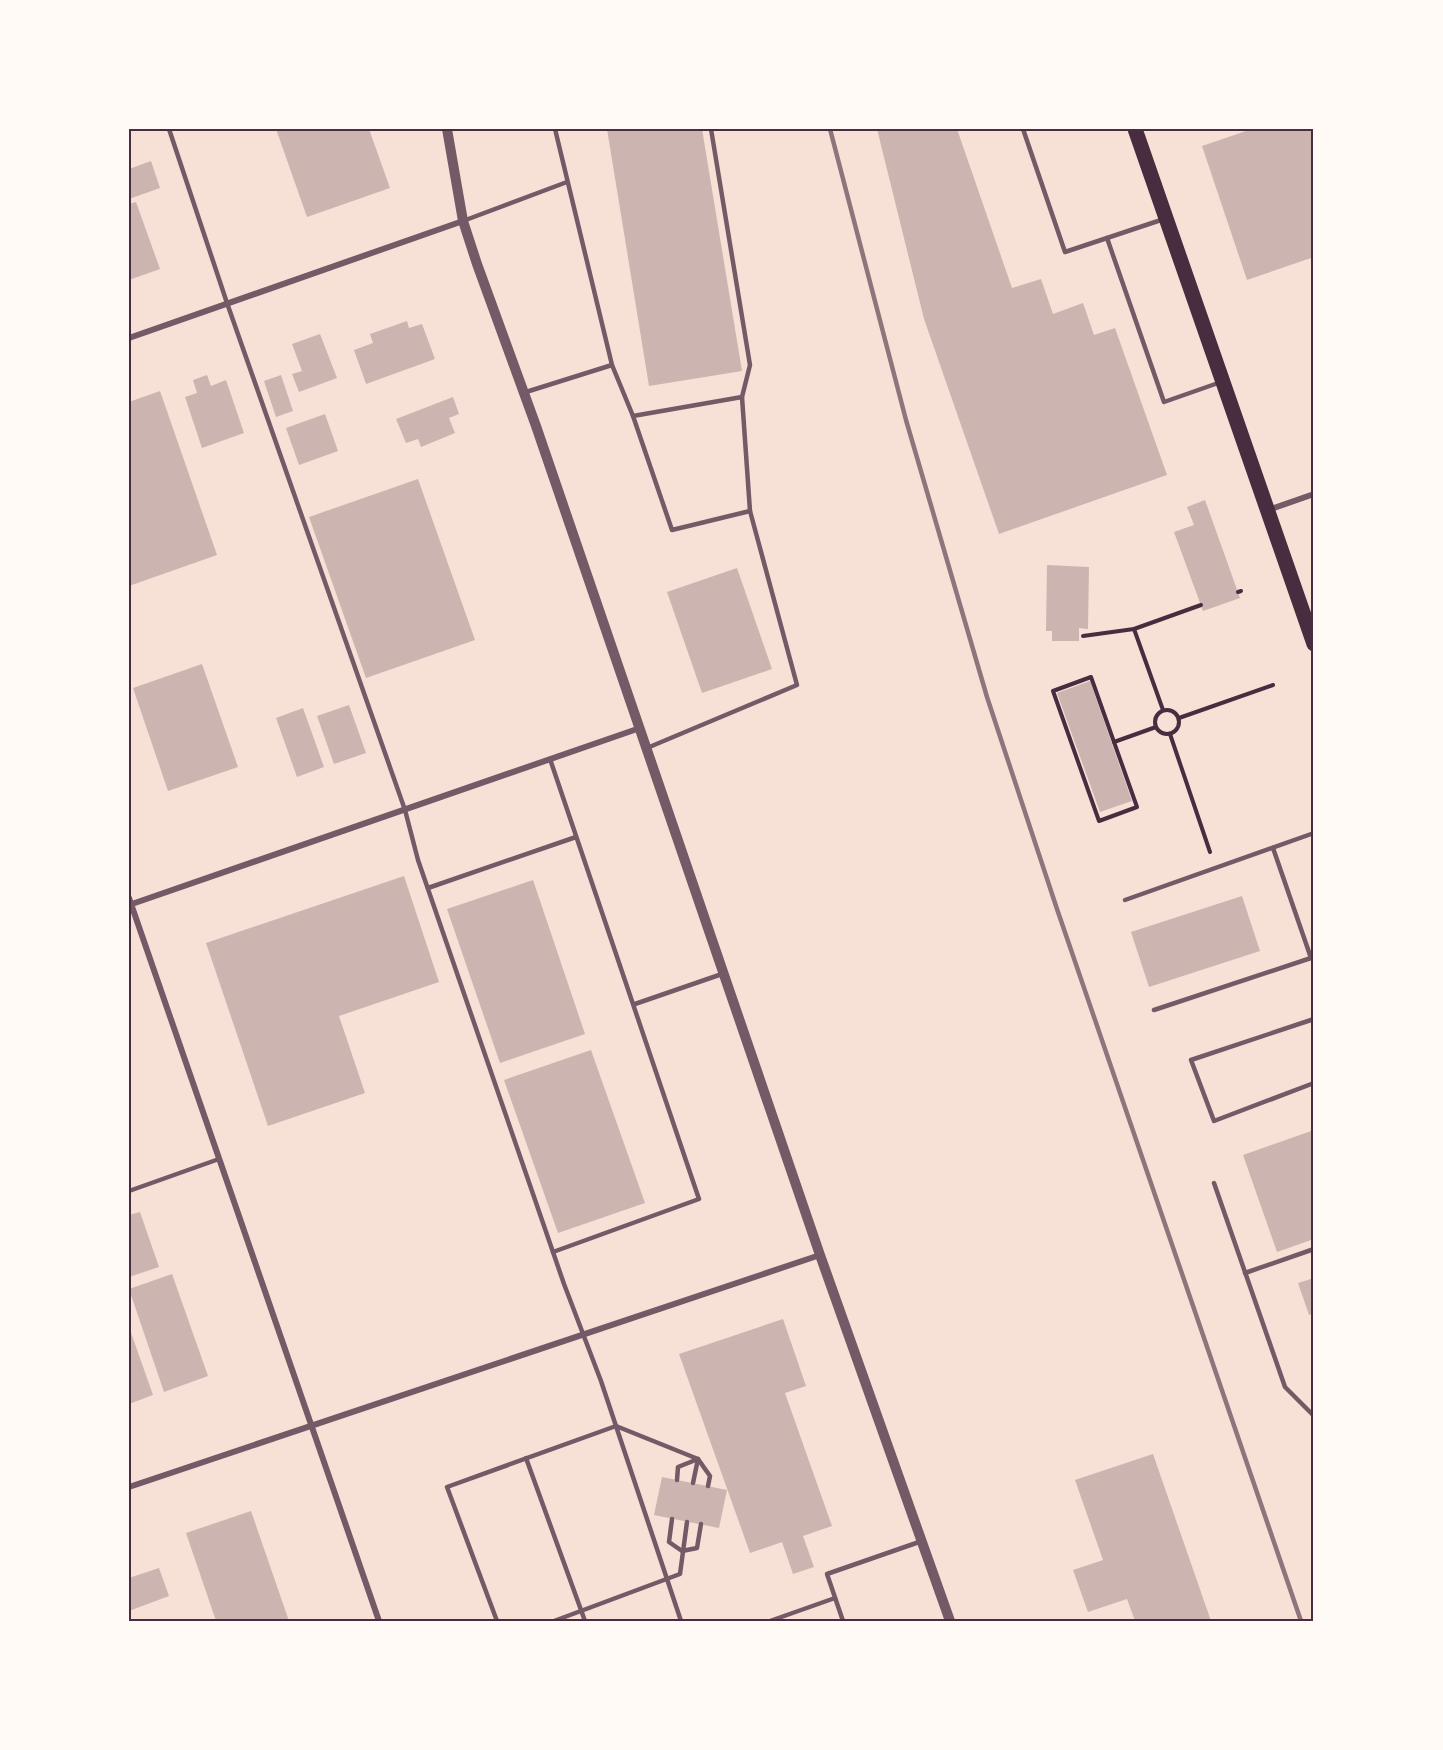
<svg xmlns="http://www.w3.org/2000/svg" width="1443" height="1750" font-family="Literata,serif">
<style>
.building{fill:#ccb4b1}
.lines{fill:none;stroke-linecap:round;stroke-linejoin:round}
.path{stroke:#4a2c40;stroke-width:4}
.service{stroke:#755966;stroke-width:4.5}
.minor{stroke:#755966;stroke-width:6}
.tertiary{stroke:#755966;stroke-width:10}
.primary{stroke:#4a2c40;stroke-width:15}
.rail{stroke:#8f747c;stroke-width:4.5}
.neatline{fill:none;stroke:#4a2c40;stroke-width:2}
</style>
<rect width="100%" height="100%" fill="#f7e1d7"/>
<!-- building -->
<g class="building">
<polygon points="276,129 369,129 390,188 307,217"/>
<polygon points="607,129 702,129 742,371 649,386"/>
<polygon points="877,129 957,129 1012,288 1041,279 1053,314 1083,303 1094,335 1115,328 1167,475 999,534 924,319"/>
<polygon points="1252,129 1314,129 1314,257 1247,280 1202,146"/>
<polygon points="151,161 160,188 129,199 129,169"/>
<polygon points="136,202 160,269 129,280 129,204"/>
<polygon points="407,321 409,328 422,324 435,359 366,384 354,350 373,343 370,334"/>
<polygon points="320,334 337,378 299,392 292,374 302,371 292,344"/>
<polygon points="207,375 211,386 226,380 244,433 202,448 185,397 197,393 193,380"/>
<polygon points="281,375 293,411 276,417 264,381"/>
<polygon points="160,391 217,555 129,586 129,402"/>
<polygon points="453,397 459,414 449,418 455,433 421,447 418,439 406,443 396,419"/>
<polygon points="325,414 338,451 299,465 286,428"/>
<polygon points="418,479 475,640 366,678 309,517"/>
<polygon points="1205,500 1240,598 1203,611 1174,532 1194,525 1187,507"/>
<polygon points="1047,565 1089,567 1088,629 1079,628 1079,641 1052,641 1052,631 1046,631"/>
<polygon points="737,568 772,669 702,693 667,592"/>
<polygon points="202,664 238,767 168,791 133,688"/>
<polygon points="1090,681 1132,801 1100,812 1057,693"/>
<polygon points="349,705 366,753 334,764 317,716"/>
<polygon points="303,708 324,767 297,777 276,718"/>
<polygon points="404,876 439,982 339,1016 365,1093 268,1126 206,943"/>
<polygon points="533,880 585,1034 500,1063 447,909"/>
<polygon points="1242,896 1260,951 1149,987 1131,932"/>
<polygon points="591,1050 645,1203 558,1233 504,1080"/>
<polygon points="1314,1130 1314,1239 1277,1252 1243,1155"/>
<polygon points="140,1212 159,1267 129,1277 129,1215"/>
<polygon points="172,1274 208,1376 164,1392 129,1289"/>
<polygon points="1314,1278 1314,1313 1309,1315 1298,1283"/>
<polygon points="783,1319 806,1386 785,1393 832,1526 803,1536 814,1567 793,1574 782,1542 750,1553 679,1354"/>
<polygon points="129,1327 153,1395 129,1404"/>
<polygon points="1153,1454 1211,1621 1135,1621 1127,1599 1088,1612 1073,1570 1103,1560 1075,1480"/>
<polygon points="662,1477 727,1490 719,1528 654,1515"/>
<polygon points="251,1511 289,1621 216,1621 186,1533"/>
<polygon points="159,1568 169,1596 129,1611 129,1578"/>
</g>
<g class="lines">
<!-- path -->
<g class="path">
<polyline points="1238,592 1241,591"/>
<polyline points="1134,629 1163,710"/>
<polyline points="1083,636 1134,629 1201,605"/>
<polygon points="1091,677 1137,807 1099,821 1053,691"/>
<circle cx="1167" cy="722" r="12"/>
<polyline points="1179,718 1273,685"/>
<polyline points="1170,734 1210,852"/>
<polyline points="1114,742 1156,727"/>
</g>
<!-- service -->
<g class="service">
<polyline points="169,129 227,303 405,810 418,860 564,1284 601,1381 681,1621"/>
<polyline points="555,129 612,365 633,416 742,397 750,511 797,685 647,748"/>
<polyline points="711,129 750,365 742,397"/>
<polyline points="1023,129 1065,252 1164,219"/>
<polyline points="463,221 567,182"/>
<polyline points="1107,238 1164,402 1221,382"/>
<polyline points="526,392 612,365"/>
<polyline points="633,416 672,530 750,511"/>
<polyline points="550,759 699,1199 553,1252"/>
<polyline points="428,888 576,837"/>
<polyline points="1125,900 1314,833"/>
<polyline points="635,1004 722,974"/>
<polyline points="1154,1010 1311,958 1273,848"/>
<polyline points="1314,1019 1191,1060 1214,1121 1314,1083"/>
<polyline points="1214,1183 1285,1387 1314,1416"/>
<polyline points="129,1191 219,1159"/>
<polyline points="1245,1273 1314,1249"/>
<polyline points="526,1458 585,1621"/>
<polyline points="677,1480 678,1467 698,1459"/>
<polyline points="693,1483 698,1459"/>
<polyline points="672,1519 669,1542 682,1551 697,1548 701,1524"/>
<polyline points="497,1621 447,1487 616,1426 698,1459 710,1476 708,1486"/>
<polyline points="554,1621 680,1574 687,1522"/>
<polyline points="770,1621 835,1598"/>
<polyline points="843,1621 827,1574 922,1541"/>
</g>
<!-- minor -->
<g class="minor">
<polyline points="129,338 463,221"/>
<polyline points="1268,510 1314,494"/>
<polyline points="129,898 379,1621"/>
<polyline points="129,905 640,728"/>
<polyline points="129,1487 820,1255"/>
</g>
<!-- tertiary -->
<polyline class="tertiary" points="447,129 463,221 477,264 536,426 820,1255 950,1621"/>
<!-- primary -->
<polyline class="primary" points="1135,129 1314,644"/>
<!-- rail -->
<polyline class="rail" points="830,129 906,420 987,697 1057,909 1301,1621"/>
</g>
<!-- border -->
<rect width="1443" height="1750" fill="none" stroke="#fffaf5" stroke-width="261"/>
<rect x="130" y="130" width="1182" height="1490" class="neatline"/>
</svg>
